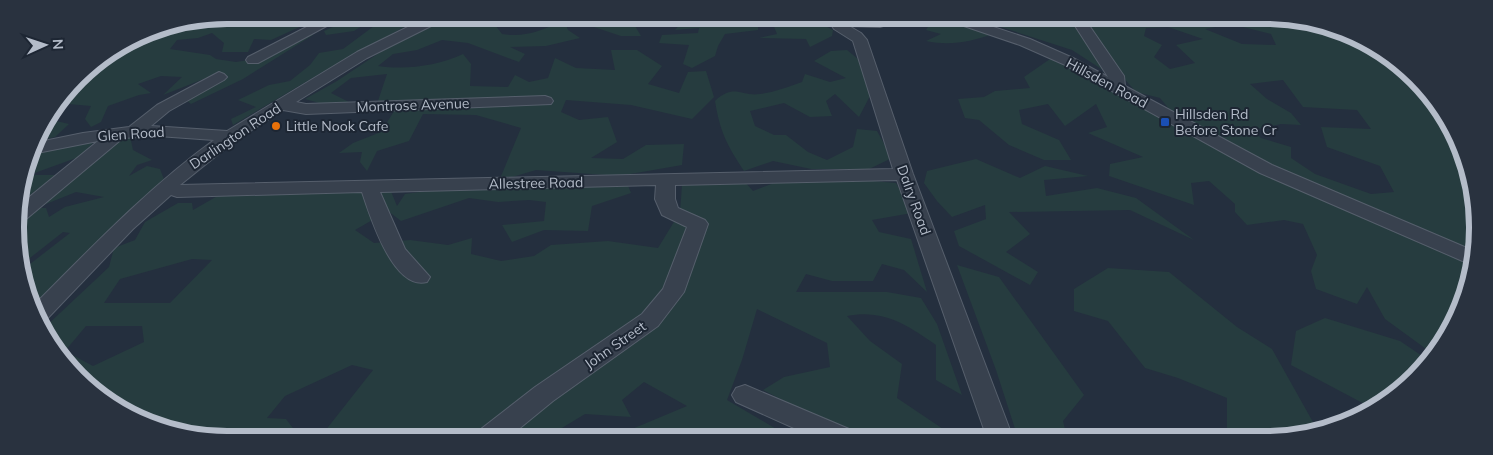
<svg xmlns="http://www.w3.org/2000/svg" width="1493" height="455" font-family="Mulish,sans-serif">
<style>
.green{fill:#263c3f;fill-rule:evenodd}
.lines{fill:none;stroke-linecap:round;stroke-linejoin:round}
.minor-casing{stroke:#565f6c;stroke-width:2}
.minor{fill:#38414e;fill-rule:evenodd}
.transit-dot{fill:#1a4fb4;stroke:#1d2633;stroke-width:2}
.food-dot{fill:#e8710a;stroke:#1d2633;stroke-width:2}
.labels{text-anchor:middle;dominant-baseline:central;stroke-width:4;stroke-linejoin:round;paint-order:stroke}
.street-label{font-size:14px;fill:#b4bcc9;stroke:#1d2633}
.poi-label{font-size:14px;fill:#b4bcc9;stroke:#1d2633;text-anchor:start}
.rim{fill:none;stroke:#b4bcc9;stroke-width:6}
</style>
<rect width="100%" height="100%" fill="#242f3e"/>
<!-- green -->
<g class="green">
<polygon points="228,15 287,15 275,22 291,20 306,24 271,40 254,39 248,52 222,52 224,43 212,33 198,38 177,40 170,49 210,55 216,59 236,62 255,59 313,29 313,35 243,79 191,104 185,99 214,75 163,95 182,77 161,76 138,84 151,93 139,95 108,106 101,122 91,127 85,119 91,106 68,104 53,112 87,68 146,31"/>
<polygon points="349,15 366,16 368,22 354,31 326,35 324,31 337,25 347,24 340,20"/>
<polygon points="409,16 424,16 321,73 233,125 231,119 256,107 238,100 269,85 290,81 310,65 319,53 343,49 374,26 402,20"/>
<path d="M448 16H480L492 21 502 34C525 38 544 30 564 20L568 30 580 38 546 46 510 47 525 54 519 62 468 43 442 40 417 50 393 54 378 66C406 70 437 66 463 54L471 64 470 86 508 87 515 75 529 82 548 78 555 58 576 68 615 70 611 50H637L662 66 648 84 679 93 688 72 706 71 714 97 692 119 631 105 566 100 561 112 579 120 608 117 617 142 591 158 623 159 646 145 684 144 682 165 619 176 536 170 499 181 521 128 476 115 423 114 409 141 377 151 367 171 360 162 362 152 339 153 353 143 381 132 401 100 378 101 387 74 351 78 331 93 351 103 326 105 305 99 337 81 388 47Z"/>
<polygon points="584,16 652,17 635,26 641,36 621,36 576,21"/>
<polygon points="687,17 812,19 833,30 832,36 810,47 806,39 759,38 777,34 772,22 758,22 758,30 725,34 718,46 715,56 692,68 683,64 689,45 659,43 662,35 698,33 699,28 675,30"/>
<path d="M973 18 1307 19 1384 51 1442 110 1474 186V269L1449 334 1433 354 1385 319 1367 287 1357 304 1316 289 1311 271 1317 255 1303 224 1284 220 1247 225 1235 212V204L1209 181 1191 183 1194 205 1109 176 1110 164 1143 157 1088 133 1107 127 1096 104 1065 126 1048 104 1019 110 1022 124 1059 140 1071 160H1044L1009 145 979 120 965 118 958 99 984 97 995 91 1030 88 1024 77 1050 59 1079 72 1229 155 1395 219 1257 158 1170 110 1160 98 1136 92 1121 75 1106 72 1072 50ZM1231 24 1271 34 1276 45 1242 44 1205 29ZM1168 27 1203 39 1176 45 1195 63 1170 69 1154 57 1162 45 1144 36 1146 28ZM1283 80 1303 107 1357 110 1371 129 1321 127 1327 147 1380 166 1394 192 1371 194 1315 174 1291 158V147L1261 138 1252 130 1281 124 1301 125 1291 113 1267 99 1250 84Z"/>
<path d="M926 21 968 23 993 34C970 42 950 46 926 41L941 34 926 30 928 27Z"/>
<path d="M847 50 869 68 870 96 859 117 835 94 826 101 832 116 810 117 784 103 750 111 755 126 774 135H786L808 152 827 160 853 147 857 129 877 131 892 158 869 169H811L773 161 744 171C727 145 720 132 715 101 734 83 742 97 760 94 775 92 788 87 802 82L805 74 830 82 846 78 814 61 831 51Z"/>
<polygon points="48,119 69,124 55,137 35,141 37,133"/>
<polygon points="84,135 100,136 79,157 29,175 56,175 17,205 31,154"/>
<polygon points="130,136 133,150 152,160 137,165 129,176 147,166 160,169 165,182 36,314 22,282 21,271 70,233 63,232 21,265 17,207 46,208 49,217 65,207 104,197 76,192 41,206 119,138"/>
<polygon points="976,159 1020,178 1045,166 1088,176 1044,180 1046,196 1097,188 1136,198 1194,240 1130,210 1009,212 1030,234 1006,252 1038,272 1030,285 959,246 954,231 986,219 985,205 952,217 937,201 924,183 927,171"/>
<path d="M852 179 896 183 912 213 872 220 879 232 911 239 927 292 904 270 882 264 873 281H832L806 274 796 292H887L921 298 937 324 962 395 936 380V345C907 325 884 309 847 316L870 341 902 364 897 398 955 437H854L763 390 784 377 830 367 827 343 757 309 742 360 727 400 778 430 794 437H627L632 429 687 406 644 382 622 400 631 417 585 414 547 437 321 436 373 370 352 365 285 396 267 418 286 419 299 436H186L109 404 51 346 43 329 109 267 114 248 135 240 145 222 178 203H192L193 210 228 190 369 188 363 196 390 189 397 206 405 194 447 188 627 183 631 193 592 206 588 231 544 230 512 242 502 225 544 221 546 202 529 200 498 202 469 198 401 221 388 211 355 230 374 243 410 240 448 245 472 238 471 254 501 261 534 256 551 245 608 241 658 248 680 212 682 185 744 181 753 191 774 183ZM192 259 212 260 170 303H104L120 279ZM86 326H142L144 342 93 366 65 351Z"/>
<polygon points="957,265 999,277 1084,395 1063,421 1067,438 1018,438 996,370"/>
<polygon points="1108,268 1169,272 1237,327 1272,349 1318,431 1293,438 1222,438 1227,435 1227,398 1178,378 1145,368 1108,321 1074,311 1074,289"/>
<polygon points="1325,318 1400,341 1428,360 1406,387 1372,408 1291,365 1296,331"/>
</g>
<g class="lines">
<!-- minor casing -->
<g class="minor-casing">
<g id="minor">
<polygon points="330,15 347,15 258,63 248,63 246,60 248,57"/>
<path d="M430 16H447L445 19 367 58 296 102 306 104 545 96 551 98 553 101 551 104 306 114 283 110 236 140 180 185 893 169 853 41 834 29 832 26 835 20 845 18H966L1030 39 1073 58 1108 77 1070 18H1084L1124 76 1125 86 1272 165 1474 251V266L1260 173 1063 64 1020 45 961 25 896 22 880 27 849 26 861 33 867 40 913 174 1013 438H987L897 180 675 185V199L678 208 705 220 708 224 684 292 658 326 553 401 509 437 477 436 481 429 535 387 642 314 663 289 687 227 662 215 655 199 656 185 380 192 405 249 430 277 427 282C393 291 370 216 362 192L177 197 171 195 133 229 45 321 40 322 33 306C91 248 148 188 214 140L158 136 123 138 25 220 18 222 17 207 98 141 32 154 34 143 83 133 129 127 157 105 219 72 224 74 227 77 224 80 169 111 151 126 227 131 357 52Z"/>
<polygon points="745,385 849,429 853,437 814,437 736,402 732,395 736,388"/>
</g>
</g>
<!-- minor -->
<use href="#minor" class="minor"/>
</g>
<!-- markers -->
<rect class="transit-dot" x="1160" y="117" width="10" height="10" rx="2.5"/>
<circle class="food-dot" cx="276" cy="126" r="5"/>
<g class="labels">
<!-- street labels -->
<g class="street-label">
<text transform="translate(1107 83) rotate(28)">Hillsden Road</text>
<text transform="translate(413 105) rotate(-2)">Montrose Avenue</text>
<text transform="translate(131 134) rotate(-4)">Glen Road</text>
<text transform="translate(235 136) rotate(-34)">Darlington Road</text>
<text transform="translate(536 183) rotate(-1)">Allestree Road</text>
<text transform="translate(914 200) rotate(70)">Dalry Road</text>
<text transform="translate(615 345) rotate(-35)">John Street</text>
</g>
<!-- poi labels -->
<g class="poi-label">
<text x="1175" y="114">Hillsden Rd<tspan x="1175" dy="16">Before Stone Cr</tspan></text>
<text x="286" y="126">Little Nook Cafe</text>
</g>
</g>
<!-- crop -->
<path d="M0 0H1493V455H0ZM227 24H1266A203 203 0 0 1 1469 227V228A203 203 0 0 1 1266 431H227A203 203 0 0 1 24 228V227A203 203 0 0 1 227 24Z" fill="#29323f" fill-rule="evenodd"/>
<path class="rim" d="M227 24H1266A203 203 0 0 1 1469 227V228A203 203 0 0 1 1266 431H227A203 203 0 0 1 24 228V227A203 203 0 0 1 227 24Z"/>
<!-- north arrow -->
<g transform="translate(45 45) rotate(87)" stroke="#1d2633" stroke-width="4" paint-order="stroke">
<path d="M0-4L9 19L0 12L-9 19Z" fill="#b4bcc9"/>
<text y="-8" font-size="14" font-weight="bold" text-anchor="middle" fill="#b4bcc9">N</text>
</g>
</svg>
